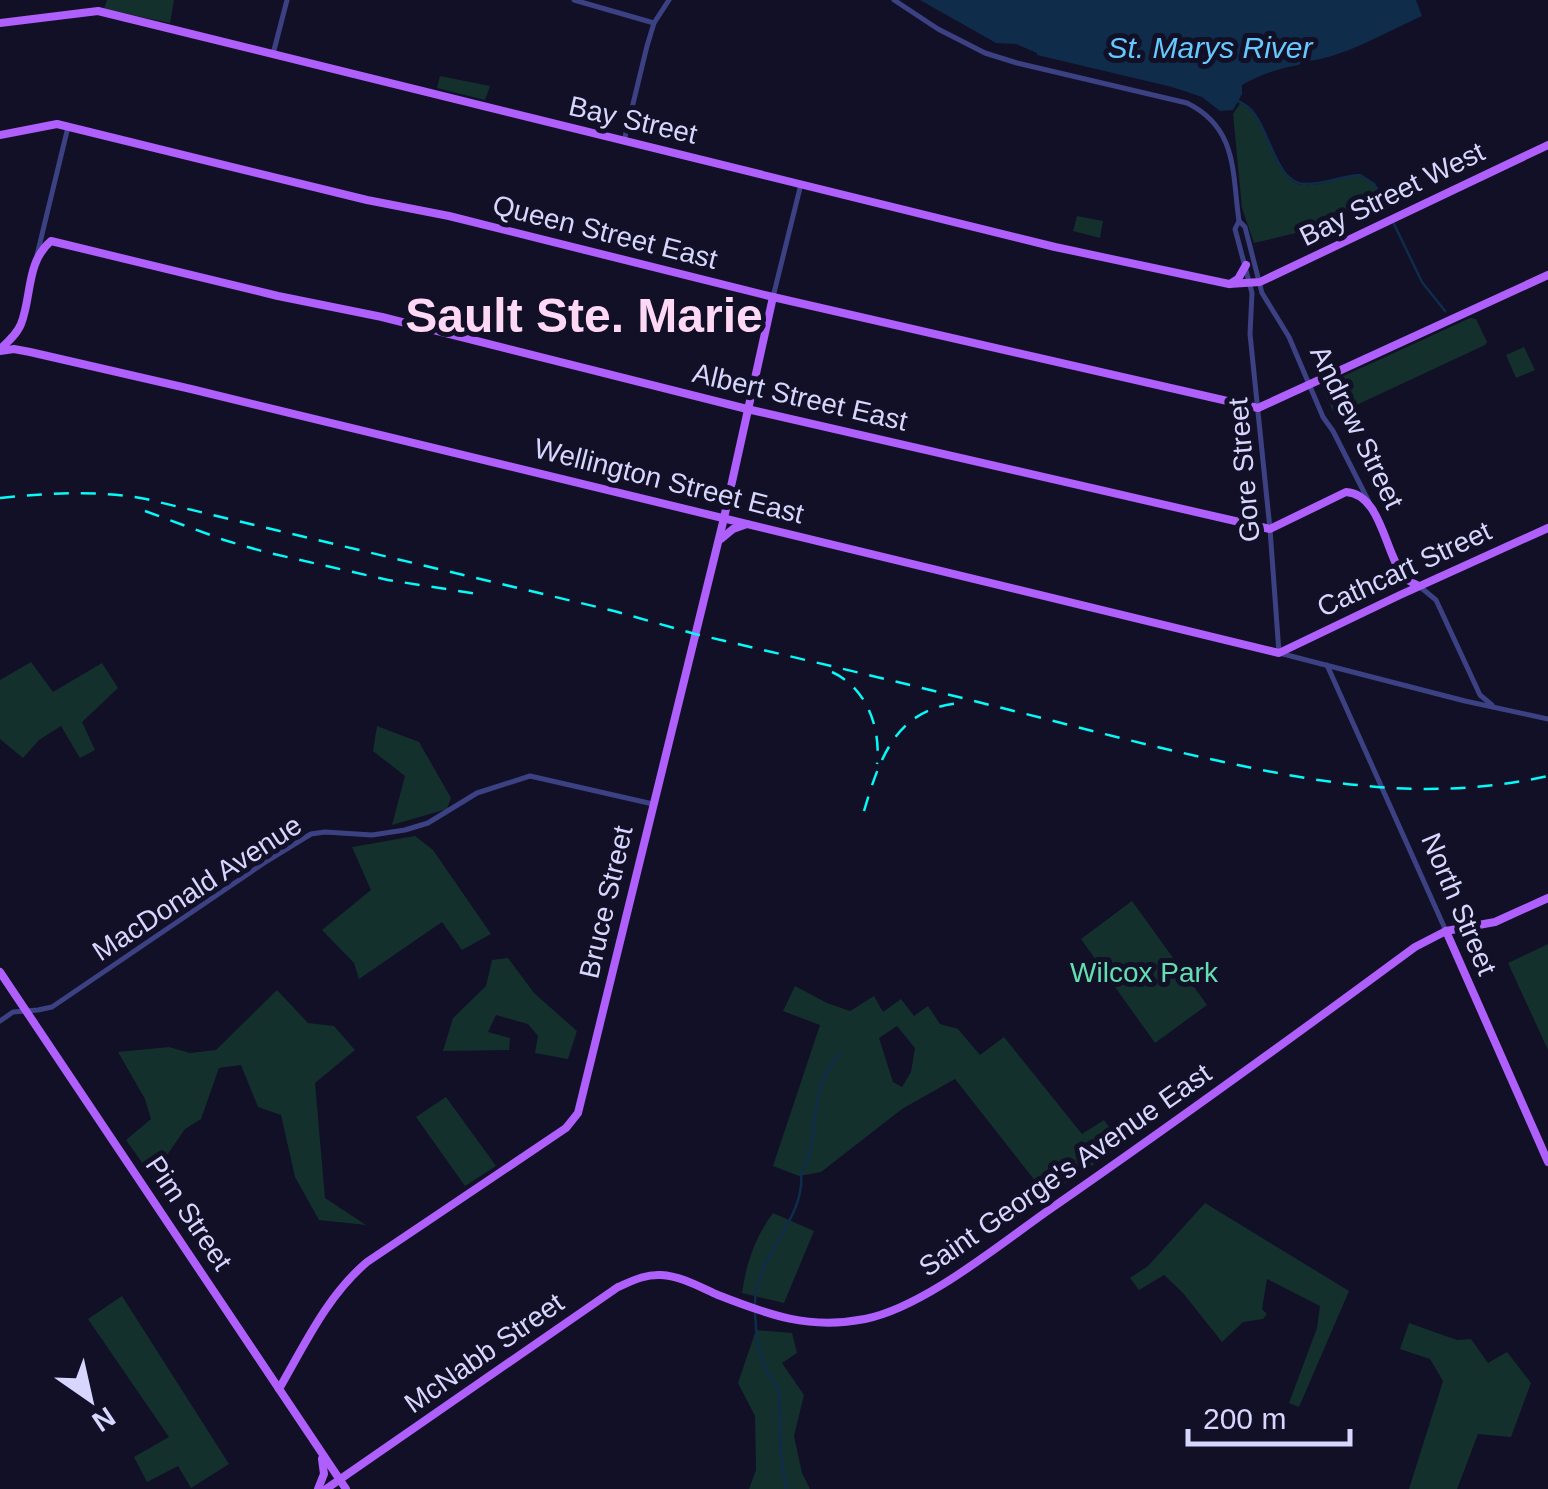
<svg xmlns="http://www.w3.org/2000/svg" width="1548" height="1489" font-family="Arial,sans-serif">
<style>
.green{fill:#13302c;fill-rule:evenodd}
.water{fill:#0f2c4b}
.lines{fill:none;stroke-linecap:round;stroke-linejoin:round}
.stream{stroke:#0f2c4b;stroke-width:2.5}
.minor{stroke:#3c4184;stroke-width:5}
.major{stroke:#af5ffc;stroke-width:8}
.rail{stroke:#06faf7;stroke-width:2.5;stroke-dasharray:15 12;stroke-linecap:butt}
.labels{text-anchor:middle;dominant-baseline:central;stroke-width:10;stroke-linejoin:round;paint-order:stroke}
.street-label{font-size:28px;fill:#d6d6fe;stroke:#111026}
.park-label{font-size:28px;fill:#62deb1;stroke:#111026}
.water-label{font-size:30px;font-style:italic;fill:#66c8fc;stroke:#111026}
.town-label{font-size:48px;font-weight:bold;fill:#fed8f5;stroke:#111026}
</style>
<rect width="100%" height="100%" fill="#111026"/>
<!-- green -->
<g class="green">
<polygon points="107,0 174,0 170,23 104,9"/>
<polygon points="440,76 490,86 485,100 437,88"/>
<path d="M1241 102C1269 118 1273 176 1298 184 1318 189 1341 176 1360 175L1374 184 1382 197 1300 232 1254 243 1242 208 1233 114Z"/>
<polygon points="1077,216 1103,221 1100,238 1073,231"/>
<polygon points="1470,318 1476,319 1487,342 1485,345 1335,415 1322,389 1324,385"/>
<polygon points="1524,347 1535,370 1516,378 1506,355"/>
<polygon points="31,662 53,692 102,663 118,688 82,722 95,750 80,758 61,726 39,740 23,758 0,739 0,680"/>
<polygon points="377,726 419,742 451,798 447,809 392,825 405,776 373,751"/>
<polygon points="415,836 433,850 491,934 462,950 442,922 359,979 354,963 322,930 371,890 352,847"/>
<polygon points="1132,901 1207,1005 1155,1043 1081,939"/>
<polygon points="1548,944 1548,1050 1508,963"/>
<polygon points="508,958 534,993 577,1031 568,1059 535,1053 538,1036 528,1024 496,1015 488,1032 510,1038 509,1050 443,1051 453,1018 486,986 492,960"/>
<path d="M795 986 827 1003 850 1011 874 996 883 1012 901 999 914 1016 928 1006 940 1024 958 1029 980 1055 1004 1037 1082 1134 1104 1120 1122 1145 1047 1196 955 1079 902 1109 821 1172 799 1176 773 1166 820 1025 783 1011ZM897 1026 915 1048 911 1072 902 1087 893 1082 879 1038Z"/>
<polygon points="277,990 308,1023 334,1026 355,1050 315,1083 325,1198 366,1225 319,1220 295,1177 281,1115 258,1107 241,1065 219,1068 201,1119 185,1129 165,1158 148,1171 126,1140 151,1119 145,1099 118,1052 169,1047 190,1053 216,1050"/>
<polygon points="446,1097 496,1166 465,1186 416,1117"/>
<polygon points="1205,1203 1349,1291 1299,1407 1289,1403 1317,1328 1320,1306 1267,1279 1262,1309 1267,1314 1263,1319 1243,1322 1222,1342 1183,1293 1164,1275 1139,1290 1130,1278 1148,1266"/>
<path d="M773 1213 814 1231 784 1303 742 1293C746 1264 755 1237 773 1213Z"/>
<polygon points="122,1296 229,1464 191,1488 178,1466 147,1482 134,1457 169,1437 88,1319"/>
<polygon points="1409,1323 1457,1340 1471,1339 1488,1363 1507,1352 1531,1383 1511,1437 1478,1434 1457,1489 1409,1489 1443,1381 1430,1359 1400,1349"/>
<polygon points="756,1330 792,1333 797,1353 782,1363 804,1395 794,1436 802,1473 810,1489 749,1489 756,1470 755,1416 738,1383"/>
</g>
<!-- water -->
<path class="water" d="M920 0H1416L1422 16C1390 30 1336 62 1302 61L1299 65C1279 68 1260 75 1242 85V94L1233 110 1220 111 1202 97 1172 87 1037 55V53L1016 44 996 43Z"/>
<g class="lines">
<!-- stream -->
<g class="stream">
<path d="M1235 100C1240 102 1245 104 1249 108 1269 125 1275 183 1304 184 1323 185 1341 176 1360 175L1374 184 1382 197"/>
<polyline points="1393,222 1422,282 1445,311"/>
<path d="M755 1306C753 1257 806 1221 801 1173 817 1150 812 1114 820 1087 824 1074 832 1064 840 1053"/>
<polyline points="755,1314 757,1340 765,1369 779,1391 781,1455 786,1489"/>
</g>
<!-- minor -->
<g class="minor">
<polyline points="574,0 654,23"/>
<path d="M894 0 938 29 985 53 1017 63 1187 103C1238 128 1232 173 1239 221L1235 229 1252 293 1250 334 1270 529 1279 653 1465 701 1548 719"/>
<polyline points="273,54 287,0"/>
<polyline points="624,141 647,46 654,23 669,0"/>
<polyline points="1239,221 1245,227 1262,293 1289,337 1323,417 1333,431 1369,502"/>
<polyline points="37,255 68,127"/>
<polyline points="773,297 801,184"/>
<polyline points="1419,586 1436,600 1480,695 1492,705"/>
<polyline points="1327,665 1446,931"/>
<polyline points="0,1021 13,1012 38,1010 52,1007 267,861 311,834 325,832 372,835 405,830 428,823 477,793 530,776 653,804"/>
</g>
<!-- major -->
<g class="major">
<polyline points="0,23 98,11 1055,247 1229,284 1260,282 1548,145"/>
<polyline points="0,135 57,124 367,200 449,216 773,297 1258,408 1548,275"/>
<polyline points="1230,284 1238,279 1246,265"/>
<path d="M0 349C8 342 17 334 21 324 32 296 26 262 51 241L278 296 382 317 747 409 1270 529 1346 492C1382 494 1385 556 1405 578 1407 580 1417 585 1419 586"/>
<polyline points="0,351 14,349 30,352 191,389 1279,653 1400,595 1548,528"/>
<polyline points="721,539 733,529 747,524"/>
<polyline points="1446,931 1548,1162"/>
<polyline points="0,972 346,1489"/>
<path d="M279 1389C305 1344 327 1296 367 1262L566 1128 578 1113 724 518 773 297"/>
<polyline points="318,1489 324,1474 322,1459"/>
<path d="M326 1489 618 1287C632 1281 645 1274 661 1275 681 1276 700 1287 718 1295 769 1315 809 1330 865 1319 922 1308 998 1246 1046 1212 1170 1126 1293 1037 1415 947L1446 931 1495 922 1548 898"/>
</g>
<!-- rail -->
<g class="rail">
<path d="M0 498C49 493 98 490 146 499L614 611 695 634C793 657 892 680 990 705 1063 723 1136 743 1210 759 1328 785 1428 802 1548 776"/>
<polyline points="145,511 224,540 265,552 388,580 484,595"/>
<path d="M832 672C867 688 881 728 877 764"/>
<path d="M864 811C880 757 897 706 964 703"/>
</g>
</g>
<g class="labels">
<!-- street labels -->
<g class="street-label">
<text transform="translate(633 120) rotate(13)">Bay Street</text>
<text transform="translate(1392 194) rotate(-26)">Bay Street West</text>
<text transform="translate(605 232) rotate(14)">Queen Street East</text>
<text transform="translate(800 397) rotate(13)">Albert Street East</text>
<text transform="translate(1357 427) rotate(64)">Andrew Street</text>
<text transform="translate(1244 470) rotate(-95)">Gore Street</text>
<text transform="translate(669 481) rotate(14)">Wellington Street East</text>
<text transform="translate(1404 569) rotate(-25)">Cathcart Street</text>
<text transform="translate(197 888) rotate(-33)">MacDonald Avenue</text>
<text transform="translate(606 902) rotate(-77)">Bruce Street</text>
<text transform="translate(1459 904) rotate(67)">North Street</text>
<text transform="translate(1065 1170) rotate(-35)">Saint George's Avenue East</text>
<text transform="translate(189 1213) rotate(56)">Pim Street</text>
<text transform="translate(484 1353) rotate(-35)">McNabb Street</text>
</g>
<!-- park labels -->
<g class="park-label">
<text x="1144" y="972">Wilcox Park</text>
</g>
<!-- water labels -->
<g class="water-label">
<text x="1210" y="47">St. Marys River</text>
</g>
<!-- town labels -->
<g class="town-label">
<text x="584" y="315">Sault Ste. Marie</text>
</g>
</g>
<!-- north arrow -->
<g transform="translate(90 1399) rotate(146)" stroke="#111026" stroke-width="8" paint-order="stroke">
<path d="M0-8L18 38L0 25L-18 38Z" fill="#d6d6fe"/>
<text y="-15" font-size="28" font-weight="bold" text-anchor="middle" fill="#d6d6fe">N</text>
</g>
<!-- scale -->
<path d="M1188 1429v15h162v-15" fill="none" stroke="#d6d6fe" stroke-width="5"/>
<text x="1203" y="1429" font-size="30" fill="#d6d6fe" stroke="#111026" stroke-width="8" paint-order="stroke">200 m</text>
</svg>
